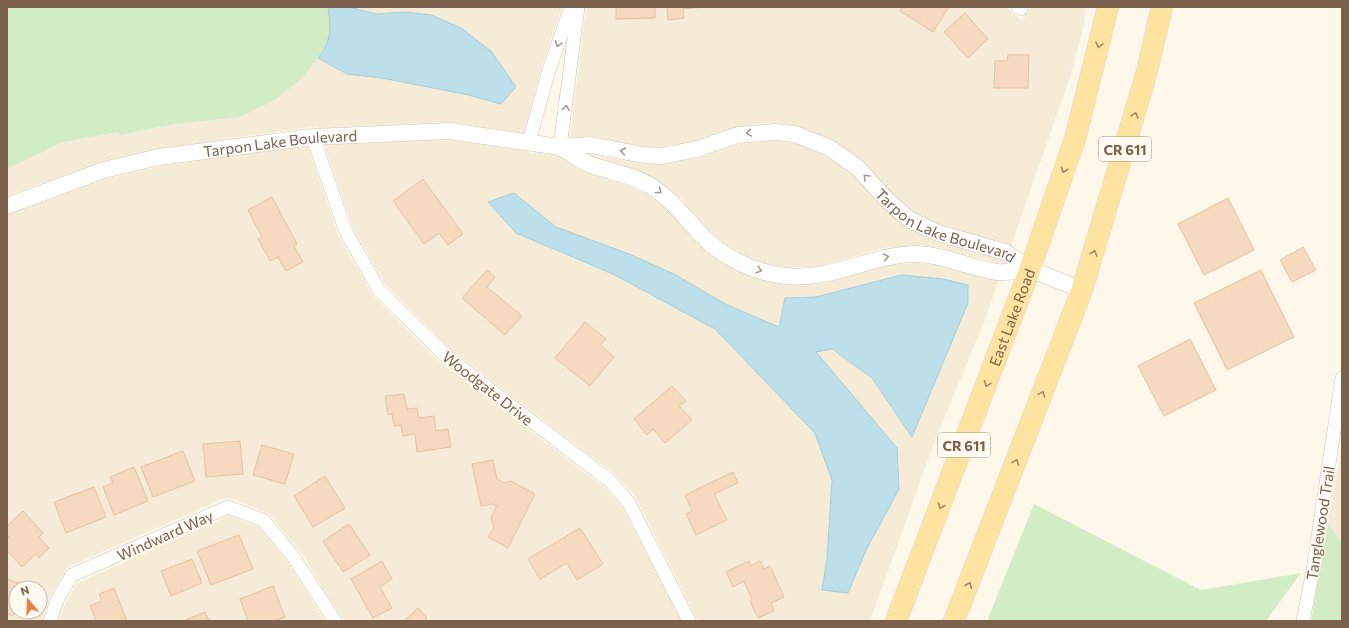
<svg xmlns="http://www.w3.org/2000/svg" width="1349" height="628" font-family="Commissioner,sans-serif">
<style>
.residential{fill:#f6ebd7;fill-rule:evenodd}
.green{fill:#d2edc6}
.water{fill:#bcdfe9;stroke:#a2cddc}
.building{fill:#f5d9c0;stroke:#e8c19f}
.lines{fill:none;stroke-linecap:round;stroke-linejoin:round}
.minor-casing{stroke:#d2c1ae;stroke-width:14}
.tertiary-casing{stroke:#d2c1ae;stroke-width:17}
.primary-casing{stroke:#ddd6d0;stroke-width:22}
.minor{stroke:#fff;stroke-width:13}
.tertiary{stroke:#fff;stroke-width:16}
.primary{stroke:#fee4a0;stroke-width:21}
.oneway{stroke:#a9988a}
.oneway2{stroke:#a28864}
.labels{text-anchor:middle;dominant-baseline:central;stroke-width:3;stroke-linejoin:round;paint-order:stroke}
.shield{fill:#fffbf1;stroke:#a38e7d;stroke-width:1}
.shield-label{font-size:14px;font-weight:bold;fill:#7b604b}
.street-label{font-size:15px;fill:#7b604b;stroke:#fffbf1}
</style>
<rect width="100%" height="100%" fill="#fef8ea"/>
<!-- residential -->
<g class="residential">
<polygon points="349,7 562,7 542,67 524,133 448,122 318,128 318,126 157,149 100,162 7,196 7,169 63,142 118,131 120,135 175,124 302,78 318,58 347,74 382,78 469,95 501,104 401,13 376,14"/>
<polygon points="586,7 1006,7 1022,21 1031,7 1086,7 1084,25 1070,77 1011,246 941,225 914,213 891,193 863,162 848,150 832,140 796,126 775,123 753,124 715,133 694,141 661,147 644,147 592,136 570,138"/>
<path d="M450 140 528 151 534 154 535 152 559 156 586 172 630 186 646 193 671 212 692 237 714 257 744 274 769 282 787 285 824 284 888 265 919 263 935 265 998 281 985 320 935 440 870 621H698L635 496 614 474 449 348 385 284 353 228 324 145ZM514 193 556 227 629 254 674 274 727 305 779 327 785 298 816 297 901 275 968 285V303L912 437 872 378 832 349 816 352 897 448 866 550 848 593 822 590 827 559 832 480 815 433 715 329 615 275 561 254Z"/>
<polygon points="774,140 794,143 812,149 839,164 853,175 893,216 908,228 937,242 1002,260 1005,263 998,263 937,247 918,245 883,248 821,266 787,268 771,265 749,258 722,242 702,224 681,198 653,178 634,169 588,154 643,164 664,164 699,158 740,144"/>
<path d="M308 146 338 235 373 296 440 362 604 487 623 508 681 621H345L326 594 303 555 269 514 231 498H225L68 567 50 596 41 621H7V215L106 179 161 166ZM16 588H40V612H16Z"/>
<polygon points="1342,444 1342,542 1328,524"/>
<polygon points="229,516 259,527 286,560 325,621 59,621 65,604 77,583"/>
</g>
<!-- green -->
<g class="green">
<polygon points="7,7 328,7 331,30 325,49 302,78 276,99 240,117 175,124 120,135 118,132 63,142 7,169"/>
<polygon points="1034,504 1201,590 1301,573 1266,621 987,621"/>
<polygon points="1328,524 1342,542 1342,621 1311,621"/>
</g>
<!-- water -->
<g class="water">
<path d="M328 7H349L376 14 405 12 431 15 461 28 491 51 516 87 501 104 469 95 382 78 347 74 318 58C332 40 331 28 328 7Z"/>
<polygon points="514,193 556,227 629,254 674,274 727,305 779,327 785,298 816,297 901,275 943,279 968,285 968,303 912,437 872,378 832,349 816,352 897,448 899,489 866,550 848,593 822,590 827,559 832,480 815,433 715,329 615,275 516,233 488,202"/>
</g>
<!-- building -->
<g class="building">
<polygon points="616,7 655,7 655,18 616,19"/>
<polygon points="667,7 704,7 683,9 684,18 668,20"/>
<polygon points="903,7 949,7 933,32 900,11"/>
<polygon points="965,13 988,39 968,58 944,32"/>
<polygon points="1008,55 1029,55 1028,88 994,88 995,61 1007,61"/>
<polygon points="423,179 463,234 448,245 439,233 424,244 393,201"/>
<polygon points="272,197 297,244 294,246 303,262 286,271 278,257 270,261 258,239 262,237 248,210"/>
<polygon points="1228,198 1254,250 1204,275 1178,224"/>
<polygon points="1303,247 1316,270 1292,282 1280,260"/>
<polygon points="487,270 495,277 487,287 522,316 505,335 462,298"/>
<polygon points="1261,270 1294,337 1227,370 1194,303"/>
<polygon points="585,322 606,339 601,345 614,357 590,386 555,358"/>
<polygon points="1190,339 1216,390 1164,416 1138,366"/>
<polygon points="672,386 686,401 679,406 692,420 665,443 653,429 647,435 634,419"/>
<polygon points="404,394 407,409 417,408 419,418 434,416 436,431 448,429 451,447 417,452 415,434 403,436 401,425 394,426 392,414 388,415 385,396"/>
<polygon points="240,441 243,474 206,477 203,444"/>
<polygon points="262,445 294,454 285,484 253,475"/>
<polygon points="183,451 195,481 153,497 141,467"/>
<polygon points="493,460 497,479 504,483 511,481 535,494 508,548 488,537 494,528 491,517 497,506 492,504 481,506 472,464"/>
<polygon points="134,467 148,501 114,515 103,487 113,483 110,477"/>
<polygon points="733,472 738,483 714,494 727,520 696,535 686,514 692,511 685,495"/>
<polygon points="325,476 345,508 313,527 294,496"/>
<polygon points="94,487 106,517 66,533 54,502"/>
<polygon points="23,511 43,533 39,537 49,548 39,558 36,554 22,567 7,551 7,539 9,537 7,535 7,526"/>
<polygon points="349,524 370,555 343,572 323,541"/>
<polygon points="580,528 603,564 577,580 567,563 540,579 528,559"/>
<polygon points="239,535 253,569 211,585 197,551"/>
<polygon points="192,559 202,583 171,596 161,571"/>
<polygon points="382,561 392,579 380,587 392,608 373,618 351,579"/>
<polygon points="749,561 751,566 760,561 764,569 770,566 784,597 771,603 774,611 758,618 750,601 752,599 744,581 733,587 726,572"/>
<polygon points="7,579 23,585 22,588 16,588 16,607 13,616 7,614"/>
<polygon points="273,586 285,617 276,621 248,621 240,599"/>
<polygon points="114,588 127,621 96,621 90,606 102,601 99,594"/>
<polygon points="418,608 427,618 424,621 404,621"/>
<polygon points="205,612 209,621 185,621 185,620"/>
</g>
<g class="lines">
<!-- minor casing -->
<g class="minor-casing">
<g id="minor">
<polyline points="1018,7 1021,9"/>
<polyline points="313,137 346,232 379,290 445,355 610,481 629,503 689,621"/>
<polyline points="529,142 549,70 571,7"/>
<polyline points="560,147 578,7"/>
<polyline points="50,621 57,600 72,575 228,507 263,520 292,555 335,621"/>
<polyline points="1303,621 1313,570 1342,378"/>
</g>
</g>
<!-- tertiary casing -->
<g class="tertiary-casing">
<g id="tertiary">
<path d="M560 147C569 152 579 160 589 164 609 172 632 174 651 186 671 199 681 213 697 230 719 256 753 273 786 276 832 281 872 254 917 254 945 255 970 268 997 272 1007 273 1020 270 1030 269"/>
<path id="s1" d="M7 206 104 170 159 157 313 137 449 131 560 147 591 145 643 155 662 156 697 149 738 135 774 132 795 134 830 148 858 168 886 199 910 220 938 233 1005 252 1030 269 1082 290"/>
</g>
</g>
<!-- primary casing -->
<g class="primary-casing">
<g id="primary">
<path id="s2" d="M896 621 1030 269 1075 139 1108 7"/>
<polyline points="954,621 1082,290 1146,75 1162,7"/>
</g>
</g>
<!-- minor -->
<use href="#minor" class="minor"/>
<!-- tertiary -->
<use href="#tertiary" class="tertiary"/>
<!-- primary -->
<use href="#primary" class="primary"/>
</g>
<!-- one-way arrows -->
<defs><path id="oneway-chevron" d="M-2-3.5L2.5 0L-2 3.5" fill="none" stroke-width="1.6" stroke-linecap="round" stroke-linejoin="round"/></defs>
<g class="oneway">
<use href="#oneway-chevron" transform="translate(558 44) rotate(109)"/>
<use href="#oneway-chevron" transform="translate(566 108) rotate(-83)"/>
<use href="#oneway-chevron" transform="translate(749 133) rotate(171)"/>
<use href="#oneway-chevron" transform="translate(623 151) rotate(-169)"/>
<use href="#oneway-chevron" transform="translate(866 177) rotate(-134)"/>
<use href="#oneway-chevron" transform="translate(659 191) rotate(34)"/>
<use href="#oneway-chevron" transform="translate(886 257) rotate(-10)"/>
<use href="#oneway-chevron" transform="translate(759 270) rotate(17)"/>
</g>
<g class="oneway2">
<use href="#oneway-chevron" transform="translate(1099 45) rotate(103)"/>
<use href="#oneway-chevron" transform="translate(1135 115) rotate(-74)"/>
<use href="#oneway-chevron" transform="translate(1064 170) rotate(109)"/>
<use href="#oneway-chevron" transform="translate(1094 253) rotate(-73)"/>
<use href="#oneway-chevron" transform="translate(987 384) rotate(111)"/>
<use href="#oneway-chevron" transform="translate(1042 394) rotate(-69)"/>
<use href="#oneway-chevron" transform="translate(1016 462) rotate(-69)"/>
<use href="#oneway-chevron" transform="translate(941 506) rotate(111)"/>
<use href="#oneway-chevron" transform="translate(969 585) rotate(-68)"/>
</g>
<g class="labels">
<!-- shield labels -->
<g class="shield">
<rect x="1099" y="137" width="52" height="24" rx="3"/>
<rect x="938" y="433" width="52" height="24" rx="3"/>
</g>
<g class="shield-label">
<text x="1125" y="149">CR 611</text>
<text x="964" y="445">CR 611</text>
</g>
<!-- street labels -->
<g class="street-label">
<text stroke="none"><textPath href="#s1" startOffset="282">Tarpon Lake Boulevard</textPath></text>
<text stroke="none"><textPath href="#s1" startOffset="983">Tarpon Lake Boulevard</textPath></text>
<text stroke="none"><textPath href="#s2" startOffset="325">East Lake Road</textPath></text>
<text transform="translate(488 388) rotate(38)">Woodgate Drive</text>
<text transform="translate(1320 523) rotate(-81)">Tanglewood Trail</text>
<text transform="translate(165 535) rotate(-24)">Windward Way</text>
</g>
</g>
<!-- border -->
<rect width="1349" height="628" fill="none" stroke="#7b604b" stroke-width="16"/>
<!-- north arrow -->
<g transform="translate(28 600) rotate(341)"><circle r="19" fill="#fffbf1" stroke="#cabdaf"/>
<path d="M0-3L7 15L0 10L-7 15Z" fill="#ed7d4a"/>
<text y="-6" font-size="11" font-weight="bold" text-anchor="middle" fill="#7b604b">N</text>
</g>
</svg>
